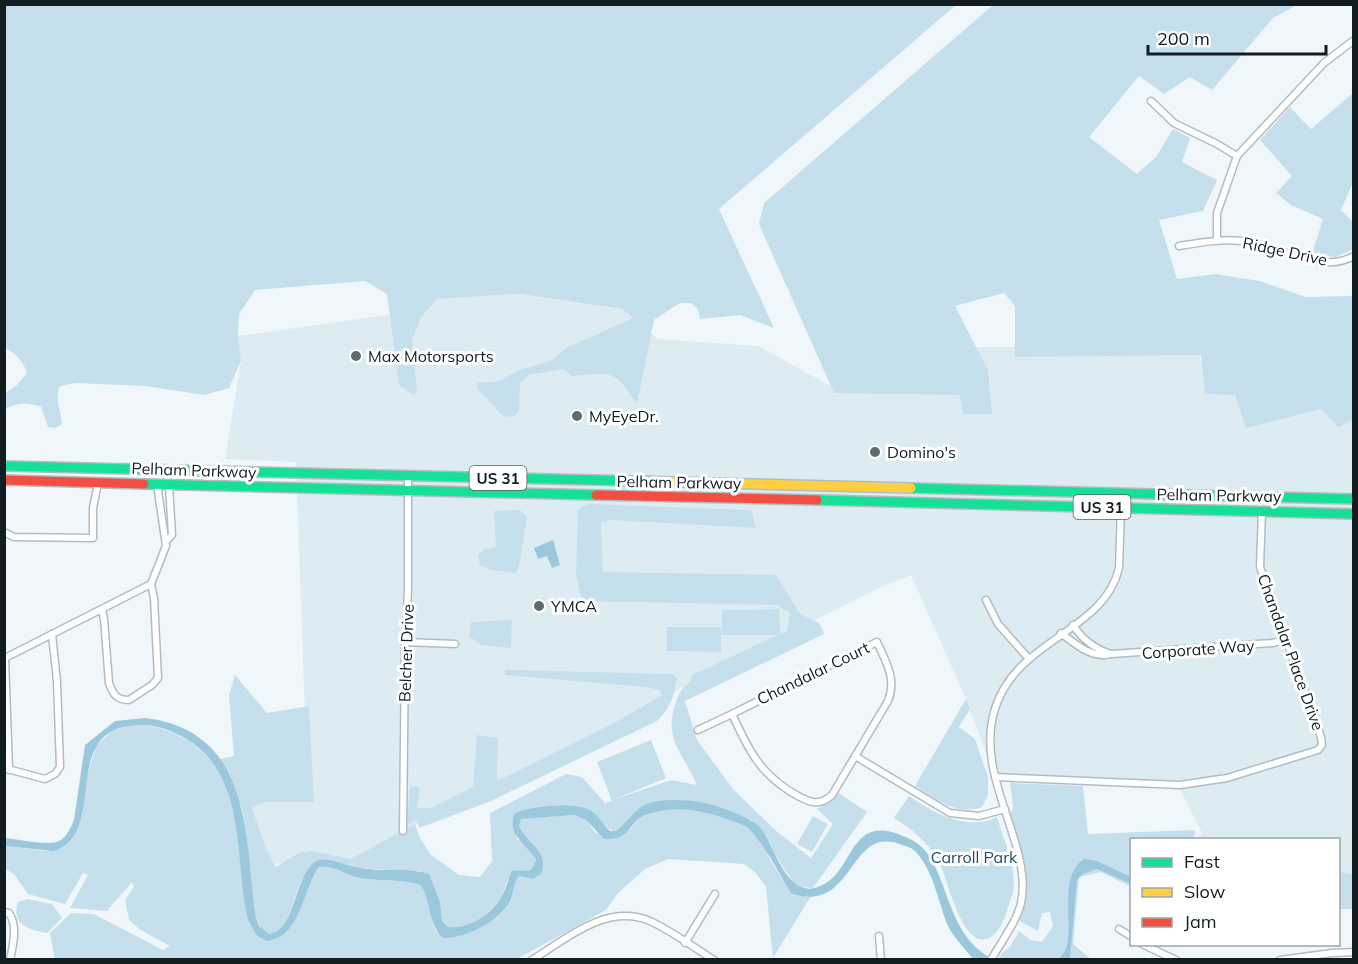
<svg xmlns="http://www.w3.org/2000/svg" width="1358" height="964" font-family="Mulish,sans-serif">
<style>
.built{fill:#ddecf3}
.green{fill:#c5e0ec}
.water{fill:#9cc8dd}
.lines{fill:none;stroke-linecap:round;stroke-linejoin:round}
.street-casing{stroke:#b4bcc0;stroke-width:9}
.fast-casing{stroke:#b4bcc0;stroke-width:12}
.slow-casing{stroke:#b4bcc0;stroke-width:12}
.jam-casing{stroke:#b4bcc0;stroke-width:12}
.street{stroke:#fdfefe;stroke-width:6}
.fast{stroke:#16e098;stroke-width:9}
.slow{stroke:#ffcf43;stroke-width:9}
.jam{stroke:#f24e42;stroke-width:9}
.poi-dot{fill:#60696e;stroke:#fff;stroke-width:2}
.labels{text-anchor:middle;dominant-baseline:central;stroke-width:6;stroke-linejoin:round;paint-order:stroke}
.shield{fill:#fff;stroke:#596164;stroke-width:1.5}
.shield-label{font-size:15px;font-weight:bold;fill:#121d22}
.street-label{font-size:16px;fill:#121d22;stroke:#fff}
.poi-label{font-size:16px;fill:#121d22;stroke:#fff;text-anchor:start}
.park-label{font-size:16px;fill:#1c4e62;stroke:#fff}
</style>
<rect width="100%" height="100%" fill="#f0f7fa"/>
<!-- built -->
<polygon class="built" points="520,294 622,309 658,339 759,346 834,388 969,388 977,347 1198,347 1206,390 1353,381 1353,874 1339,872 1338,840 1195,839 1202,833 1176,781 995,777 966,699 911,575 881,587 682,687 665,701 403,831 341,868 243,861 239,798 308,799 296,462 225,459 241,361 238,336 408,312 437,299"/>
<!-- green -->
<g class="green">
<path d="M5 4H956V5L719 209 774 328 740 315 700 319 698 309 691 303H680L654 320 637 404C613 368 613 373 572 376L564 369 528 375 520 384 519 411 514 416 504 417 478 389 477 383 500 381 517 371 553 360 566 348 633 318 622 309 520 294 437 299 422 316 412 339 417 391 413 395 399 385 387 294 365 281 255 290 239 314 238 336 241 361 229 388 204 395 145 386 76 383 60 386C54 401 61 408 62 424L56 428 48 427 41 407C28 402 17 403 5 409V393L16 386 27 373C23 360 16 354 5 348Z"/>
<polygon points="993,5 1297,5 1273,18 1212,90 1190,77 1164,94 1139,76 1089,137 1137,174 1156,157 1173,129 1190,138 1182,162 1217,180 1203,211 1159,220 1177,279 1215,274 1259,281 1306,297 1353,296 1353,420 1338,427 1321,409 1246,428 1235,395 1205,394 1201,355 1015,357 1015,306 1004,293 955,306 988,370 992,414 963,414 960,395 834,393 759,224 764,203"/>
<polygon points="1353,93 1353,182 1341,210 1353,222 1353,249 1336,257 1312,254 1323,219 1291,205 1276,193 1292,176 1260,140 1290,107 1311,129"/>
<path d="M590 504 751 510 756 528 610 520 601 523 603 572 776 575 800 614 819 623 824 634 685 701 697 740 733 789 775 830 811 858 833 824 817 809 827 803 837 792 867 812 813 888 801 887 793 882 753 821 706 803 636 812 617 831C605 830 600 820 593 811L515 813 517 839 529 848 536 859 534 867 528 871 517 870C514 873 509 877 507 881 505 885 505 890 503 894 491 914 471 929 448 927L442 921 440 902 420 871 358 868 321 860C315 866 305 873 301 881 292 899 292 924 272 934 263 934 259 926 256 918L243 811 229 774 220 759 234 756 229 695 235 675 267 713 309 706 314 802H265L252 808 266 849 276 867 299 853 311 851 351 859 415 824 420 838 430 854 459 875 480 877 492 861 490 813 566 774 582 777 605 803 612 801 597 762 651 740 666 778 613 800 671 780 697 785C685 755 663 740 675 705 679 694 680 688 690 682L692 675 778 635H722V610L779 609 780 634 787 631 790 613 777 605 582 601 576 574 578 512 581 507Z"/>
<polygon points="520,510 527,517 519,567 515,573 492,570 480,565 478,555 484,549 496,547 494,511"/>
<polygon points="512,620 511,648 481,645 469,636 471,622"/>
<polygon points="667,627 721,627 721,652 667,651"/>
<path d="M505 670 673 674 677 678C673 698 672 706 657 721L491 801 419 828 417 820 407 825 410 787 416 786 420 788 417 808H431L473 787 477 735 498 738 497 781 612 724 661 696V690L645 687 505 675Z"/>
<path d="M966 699 970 709 959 727 975 739 988 777V795L982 807C956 816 936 799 915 786Z"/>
<path d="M136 724C187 728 223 760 235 811 238 826 238 842 240 857 242 878 245 899 248 920L257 936 273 940C302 925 301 891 319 867 333 865 342 873 355 877 377 882 399 878 421 885 429 899 429 916 436 931 465 929 496 931 511 899 515 891 514 883 519 876L533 879 541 873 532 843 522 834 519 826 521 819 527 818 574 815 586 820 596 833 630 830C633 826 637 819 642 816 661 802 736 813 751 830 764 844 770 862 781 877 786 885 798 891 806 897L811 896 773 958 766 887 756 873 744 864 668 859 645 869 618 893 606 910 517 959 55 960 50 933 71 913 94 914 163 950 170 946 139 929 129 920 125 900 134 887 132 882 107 911 70 908 88 875 83 873 65 904 28 894 14 874 5 869V846L46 851 67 844 96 746 112 731Z"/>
<polygon points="1010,783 1083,786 1088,834 1195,830 1194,839 1132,840 1131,887 1101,872 1079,877 1073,944 1091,959 998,960 1002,953 1010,947 1019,931 1031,940 1042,942 1053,926 1050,912 1042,913 1038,931 1019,921 1025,898 1026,868 1010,815 1013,807"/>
<path d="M909 796C934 813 967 832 997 817 1003 838 1014 862 1014 884 1014 893 1009 902 1007 911 1004 920 997 937 986 939 961 945 948 880 939 862 929 843 912 829 894 818Z"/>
<polygon points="813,816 828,824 812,852 797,844"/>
<polygon points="1339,872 1353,874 1353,909 1339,909"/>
<path d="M27 899 52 904 62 918 47 933C31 930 10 925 18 902Z"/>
</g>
<!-- water -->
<g class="water">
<polygon points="553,540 560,565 552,568 547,556 538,559 534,548"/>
<path d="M145 718C253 731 244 836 256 918L259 926 269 934C297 929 293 878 315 862 325 855 344 865 355 867 380 873 405 866 429 874L440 902 442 921 448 927C471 929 493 913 503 894 507 887 508 878 512 871 525 868 532 877 536 859 525 843 506 834 515 813 532 806 574 802 590 810 598 814 603 825 610 831H616C627 823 634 809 647 804 663 798 689 800 706 803 718 806 752 818 760 827 773 844 786 895 814 888 858 878 844 806 910 839 951 858 940 933 993 959H973C965 949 954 938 948 926 938 902 934 871 915 851 911 847 905 846 899 844 848 826 854 916 791 893 778 872 767 849 751 831 748 826 741 824 735 822 708 811 674 804 645 815 629 821 631 841 604 839L586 820 574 815 521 819 519 826C526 844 550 850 541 874L533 879 519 876C514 883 514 891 511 899 501 921 467 938 443 938 428 923 431 903 421 885 399 878 377 882 355 877 342 873 333 865 319 867 302 890 301 937 267 941L257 936 248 920C232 849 251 760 165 729 151 724 138 724 124 727 63 740 107 836 53 851L5 846V838C17 839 52 847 61 840 68 835 71 827 74 820L85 745 115 721Z"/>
<path d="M1084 859 1097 861 1131 877V884L1097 869 1083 874 1077 880 1070 958 1058 959C1083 943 1052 881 1084 859Z"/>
</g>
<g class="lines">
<!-- street casing -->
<g class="street-casing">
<g id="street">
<polyline points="1151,101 1174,123 1217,144 1237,156"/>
<polyline points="1217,240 1217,213 1237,156 1324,63 1354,40"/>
<path d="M1179 246C1203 242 1225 238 1249 242 1282 248 1322 274 1354 256"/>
<polyline points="4,532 14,537 93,538 93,508 98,483"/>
<polyline points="166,541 172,535 169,485"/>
<polyline points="986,600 998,624 1029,659"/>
<path d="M102 610 104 619 109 683C113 694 116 700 129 700L152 685 158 678 154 598 151 584"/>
<path d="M1061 633C1075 644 1092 659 1111 654 1095 649 1082 639 1073 625"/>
<polyline points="405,642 455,644"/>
<path d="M877 642C886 662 897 679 888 701L832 795C820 806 811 803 798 796 761 776 749 751 732 714Z"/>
<polyline points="1111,654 1273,643 1285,640"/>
<polyline points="698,730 732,714"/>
<polyline points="855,756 950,813 979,816 1005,809"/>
<polyline points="4,768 45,779 55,774 60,767 57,681 52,634"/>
<polyline points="9,770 5,658 151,584 166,546 157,484"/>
<polyline points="995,777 1180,785 1227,778 1318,750 1322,745 1321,737 1260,567 1262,511"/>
<polyline points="403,831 405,651 408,589 408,475"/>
<path d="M4 912 9 913C18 926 13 945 10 960"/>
<polyline points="1119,929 1132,937"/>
<polyline points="879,936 881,960"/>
<polyline points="685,943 715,894"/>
<polyline points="1142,944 1176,960"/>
<path d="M532 960C567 938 607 903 650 921 672 931 693 947 714 960"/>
<path d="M991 960C1001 942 1016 923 1021 903 1025 885 1022 867 1017 849 1005 804 981 759 994 712 1014 639 1104 633 1119 568L1121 508"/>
<polyline points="1280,960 1332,953 1354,952"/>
</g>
</g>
<!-- fast casing -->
<g class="fast-casing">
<g id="fast">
<polyline points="4,466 637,481"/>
<polyline points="144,484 596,495"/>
<polyline points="911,488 1354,499"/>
<polyline points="817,500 1354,514"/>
</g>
</g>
<!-- slow casing -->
<g class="slow-casing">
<polyline id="slow" points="637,481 911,488"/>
</g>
<!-- jam casing -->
<g class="jam-casing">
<g id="jam">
<polyline points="4,480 144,484"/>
<polyline points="596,495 817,500"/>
</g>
</g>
<!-- street -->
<use href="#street" class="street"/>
<!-- fast -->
<use href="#fast" class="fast"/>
<!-- slow -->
<use href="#slow" class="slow"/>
<!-- jam -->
<use href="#jam" class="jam"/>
</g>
<!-- markers -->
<g class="poi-dot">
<circle cx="356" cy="356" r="6"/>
<circle cx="577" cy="416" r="6"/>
<circle cx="875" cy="452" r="6"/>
<circle cx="539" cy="606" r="6"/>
</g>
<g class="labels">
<!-- shield labels -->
<g class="shield">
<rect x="469.5" y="466" width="57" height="24" rx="4.5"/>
<rect x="1073.5" y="495" width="57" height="24" rx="4.5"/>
</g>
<g class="shield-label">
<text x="498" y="478">US 31</text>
<text x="1102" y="507">US 31</text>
</g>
<!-- street labels -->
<g class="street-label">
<text transform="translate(1285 251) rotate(12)">Ridge Drive</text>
<text transform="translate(194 470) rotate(2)">Pelham Parkway</text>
<text transform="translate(679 482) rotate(1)">Pelham Parkway</text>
<text transform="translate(1219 495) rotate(1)">Pelham Parkway</text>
<text transform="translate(1198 649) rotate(-4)">Corporate Way</text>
<text transform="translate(1291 652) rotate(70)">Chandalar Place Drive</text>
<text transform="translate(406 653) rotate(-88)">Belcher Drive</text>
<text transform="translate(813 673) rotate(-26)">Chandalar Court</text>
</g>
<!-- poi labels -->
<g class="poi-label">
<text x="368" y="356">Max Motorsports</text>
<text x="589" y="416">MyEyeDr.</text>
<text x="887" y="452">Domino's</text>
<text x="551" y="606">YMCA</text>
</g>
<!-- park labels -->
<g class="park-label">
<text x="974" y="857">Carroll Park</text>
</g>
</g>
<!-- border -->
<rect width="1358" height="964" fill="none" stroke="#121d22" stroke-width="12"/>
<!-- legend -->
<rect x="1130" y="838" width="210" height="108" fill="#ffffff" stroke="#a0a5a7" stroke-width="1.5"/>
<rect x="1142" y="858" width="30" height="9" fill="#16e098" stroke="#a0a5a7" stroke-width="1.5"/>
<text x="1184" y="868" font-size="18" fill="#121d22">Fast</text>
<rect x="1142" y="888" width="30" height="9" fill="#ffcf43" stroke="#a0a5a7" stroke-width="1.5"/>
<text x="1184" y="898" font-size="18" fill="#121d22">Slow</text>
<rect x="1142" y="918" width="30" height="9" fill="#f24e42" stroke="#a0a5a7" stroke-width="1.5"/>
<text x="1184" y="928" font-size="18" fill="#121d22">Jam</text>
<!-- scale -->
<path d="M1148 45v9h178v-9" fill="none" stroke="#121d22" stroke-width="3"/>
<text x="1157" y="45" font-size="18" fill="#121d22" stroke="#ffffff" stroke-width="4.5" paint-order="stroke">200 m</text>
</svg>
